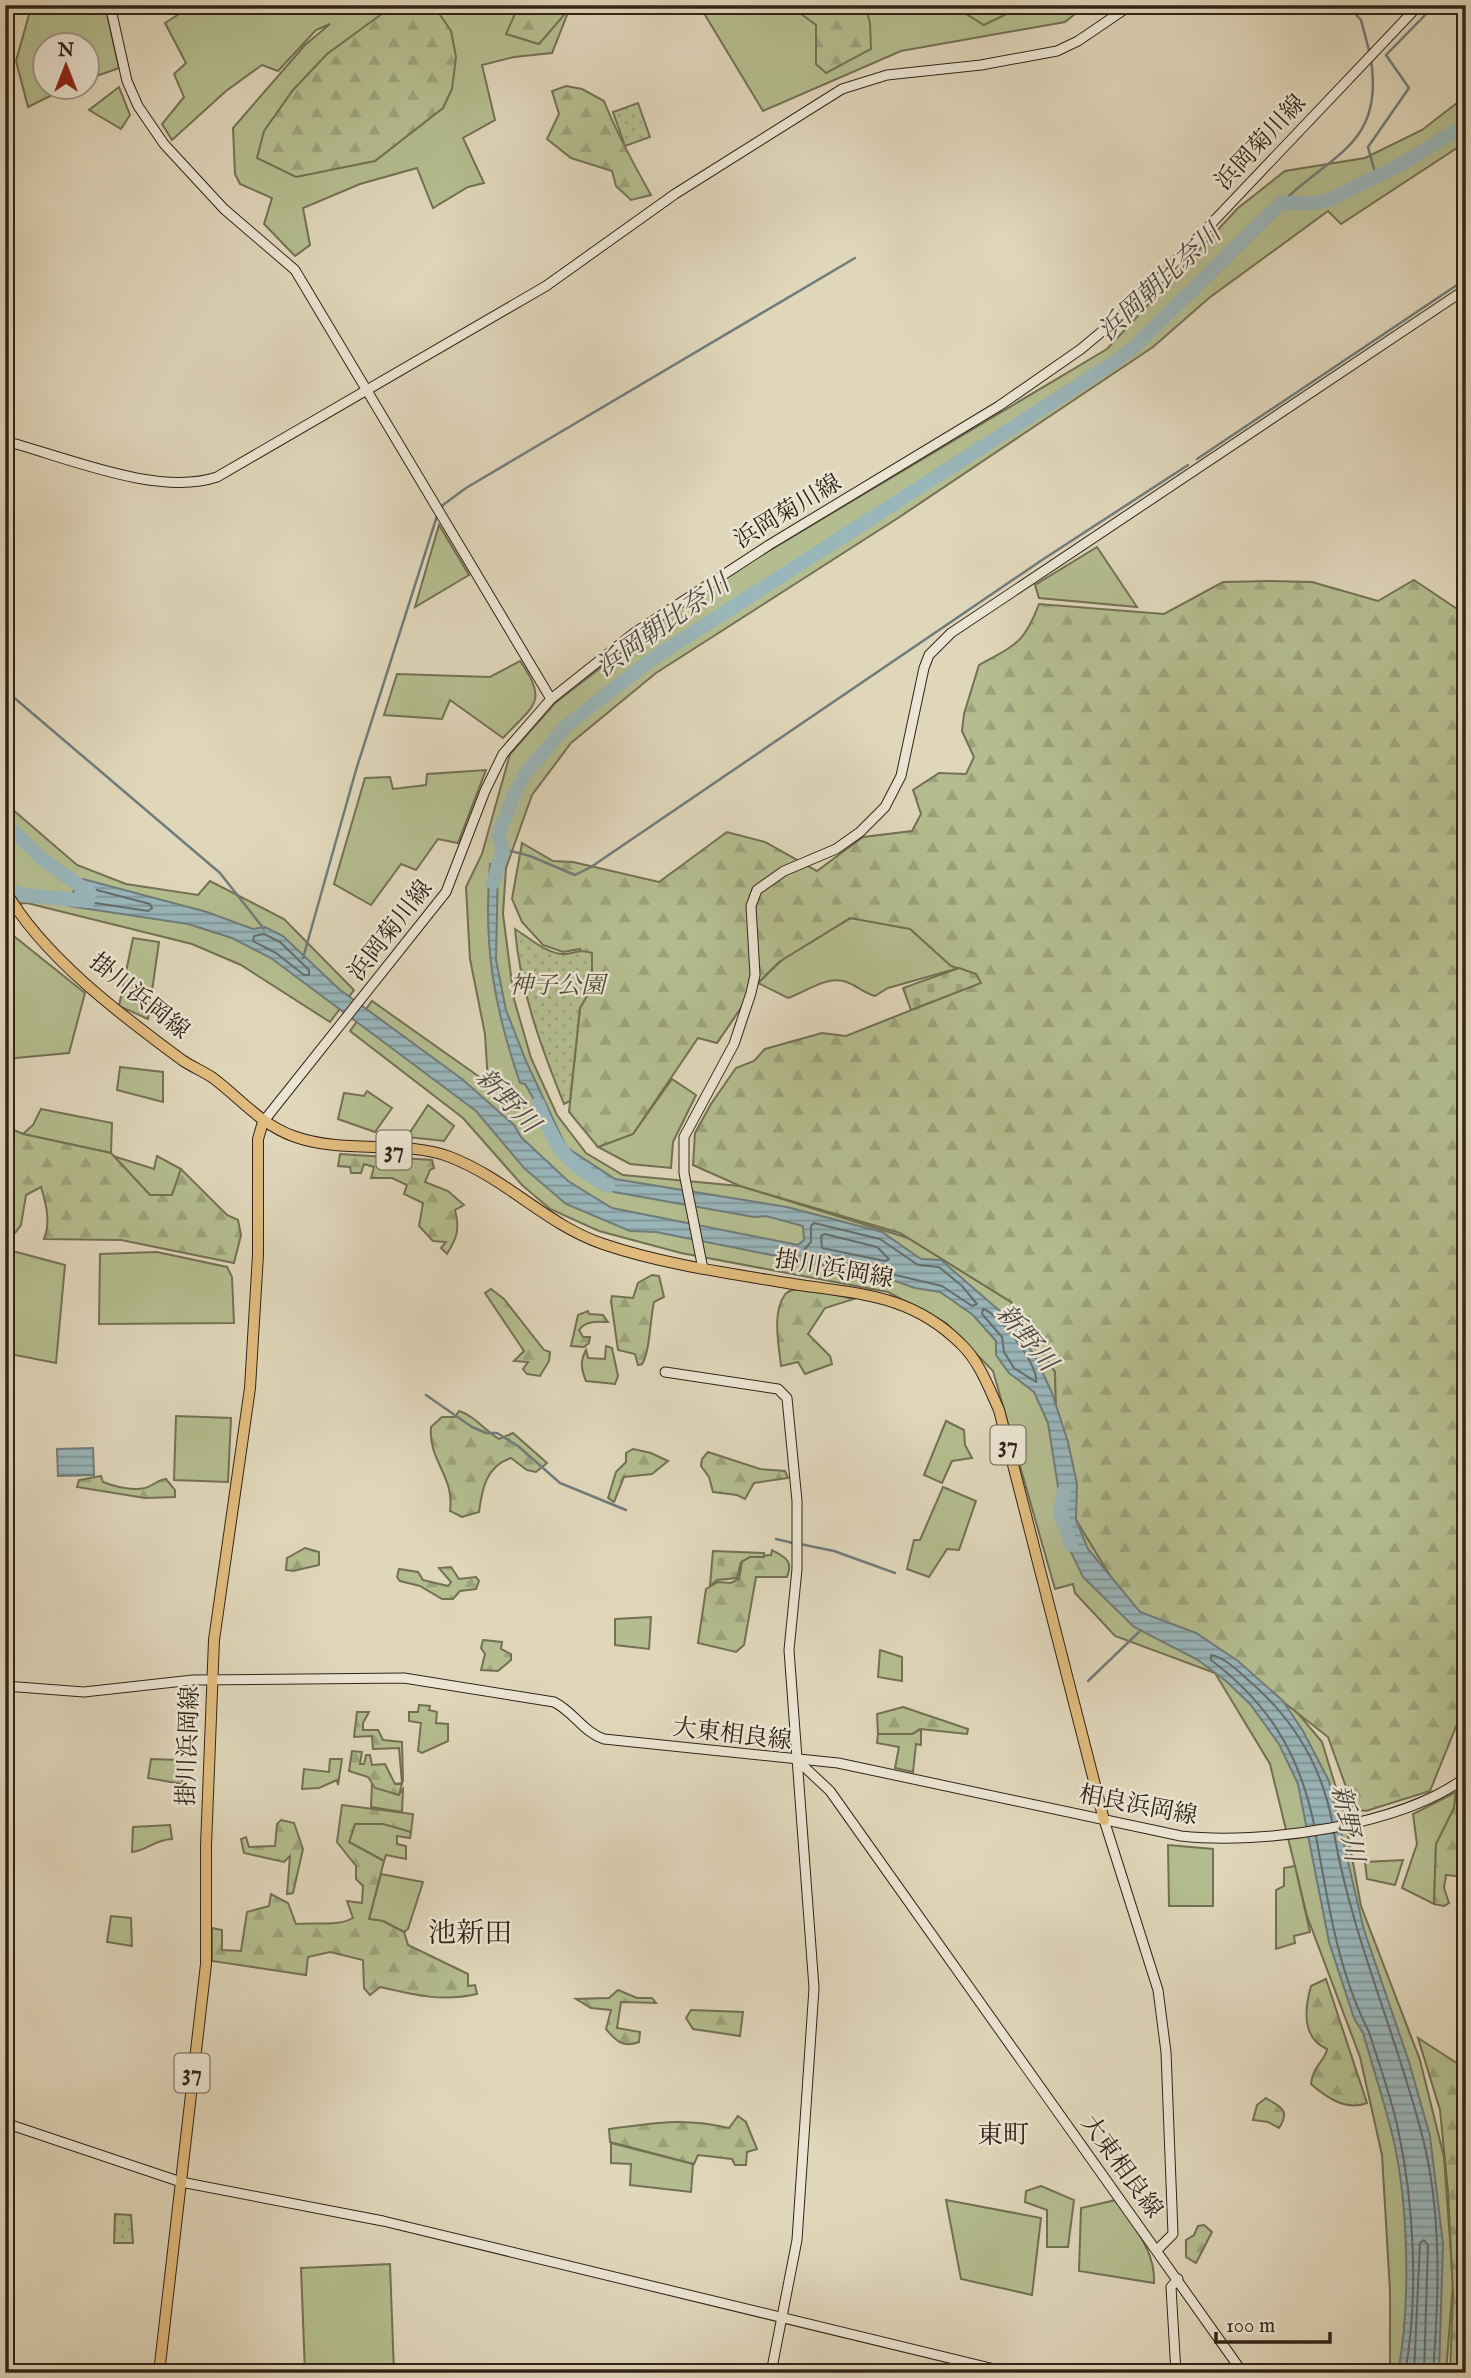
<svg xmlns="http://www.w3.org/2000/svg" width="1471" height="2378" font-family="'IM FELL English','Noto Serif JP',serif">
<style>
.green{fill:#b4bd8f;stroke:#737054;stroke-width:2}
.forest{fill:url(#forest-firs);stroke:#737054;stroke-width:2}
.cemetery{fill:url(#cemetery-stones);stroke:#737054;stroke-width:2}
.park{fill:url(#park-dots);stroke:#737054;stroke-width:2}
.water{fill:url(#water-rules);stroke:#707c7a;stroke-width:2}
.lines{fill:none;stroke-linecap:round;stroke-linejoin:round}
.shore{stroke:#666d6a;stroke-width:2}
.stream{stroke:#707c7a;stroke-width:2.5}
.river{stroke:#99b6bb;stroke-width:14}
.secondary-casing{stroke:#322418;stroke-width:11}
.primary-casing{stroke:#322418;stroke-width:12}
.secondary{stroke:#ebe4d2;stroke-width:9}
.primary{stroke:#e0bb7d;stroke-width:10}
.labels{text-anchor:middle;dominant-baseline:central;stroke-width:5;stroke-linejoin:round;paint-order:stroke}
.shield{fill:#ebe4d2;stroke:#6a5e50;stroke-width:2}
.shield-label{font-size:23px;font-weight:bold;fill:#322418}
.street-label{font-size:24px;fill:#322418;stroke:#ebe4d2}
.park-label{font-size:24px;font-style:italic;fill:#524a36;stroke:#ebe4d2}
.water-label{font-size:26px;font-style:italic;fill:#4c4841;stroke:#ebe4d2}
.neighbourhood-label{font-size:26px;fill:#322418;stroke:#ebe4d2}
.quarter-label{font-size:28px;fill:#322418;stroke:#ebe4d2}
</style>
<defs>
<pattern id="forest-firs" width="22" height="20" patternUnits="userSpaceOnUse" patternTransform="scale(1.75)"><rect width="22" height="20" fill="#b4bd8f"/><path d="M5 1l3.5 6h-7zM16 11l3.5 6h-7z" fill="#9ba27b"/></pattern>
<pattern id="cemetery-stones" width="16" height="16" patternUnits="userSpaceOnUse" patternTransform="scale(1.75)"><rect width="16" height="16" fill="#b4bd8f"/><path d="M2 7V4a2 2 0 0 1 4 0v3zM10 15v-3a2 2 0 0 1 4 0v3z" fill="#9ba27b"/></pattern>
<pattern id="park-dots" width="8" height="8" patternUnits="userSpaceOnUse" patternTransform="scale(1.75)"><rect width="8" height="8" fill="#b4bd8f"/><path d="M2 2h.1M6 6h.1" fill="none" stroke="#9ba27b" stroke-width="1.8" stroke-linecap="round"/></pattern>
<pattern id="water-rules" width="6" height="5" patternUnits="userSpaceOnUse" patternTransform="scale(1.75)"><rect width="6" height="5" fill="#99b6bb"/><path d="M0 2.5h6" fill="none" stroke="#7d9497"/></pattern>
</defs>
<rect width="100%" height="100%" fill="#e0d6ba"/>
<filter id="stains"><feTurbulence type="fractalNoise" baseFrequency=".00286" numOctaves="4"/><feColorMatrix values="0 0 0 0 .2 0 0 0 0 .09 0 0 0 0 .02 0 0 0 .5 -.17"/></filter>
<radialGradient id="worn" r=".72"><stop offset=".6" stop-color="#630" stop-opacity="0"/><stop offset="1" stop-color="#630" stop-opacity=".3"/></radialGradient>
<!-- green -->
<g class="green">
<polygon points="47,5 105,5 119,68 88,79 88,46 46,46 46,88 69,88 68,93 54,94 28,107 16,61 30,11"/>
<polygon points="193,5 571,5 552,53 514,57 482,65 495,120 463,138 484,183 468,187 433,208 417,168 360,184 303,208 310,245 295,256 264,224 272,198 240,184 235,174 233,128 305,45 330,24 316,30 278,71 262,65 226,91 172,140 162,124 184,97 174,74 186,63 165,23"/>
<polygon points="699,5 1086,5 1065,22 901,51 763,111"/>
<polygon points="119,87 130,115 121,129 89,110"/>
<polygon points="1466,96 1466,142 1341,224 1328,211 1209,298 1153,347 898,518 656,673 571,743 532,795 506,868 503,914 514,999 531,1058 557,1115 586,1153 623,1175 740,1186 908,1238 1011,1302 1055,1372 1057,1445 1271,1681 1322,1742 1344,1814 1361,1906 1420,2060 1444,2157 1453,2283 1446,2373 1390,2373 1390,2291 1382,2155 1360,2057 1307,1916 1270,1764 1215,1673 1115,1636 1075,1593 1073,1584 1055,1589 993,1371 946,1323 888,1292 681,1253 599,1231 550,1209 522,1185 463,1118 350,1031 372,1001 488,1083 485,1034 470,959 466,887 482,854 510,754 555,703 656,625 760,556 1107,349 1238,208 1285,171 1365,158 1422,130"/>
<polygon points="439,525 469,575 415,607"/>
<polygon points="1097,547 1137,607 1039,598 1035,585"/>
<path d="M520 661C550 703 532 706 503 738L450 700 442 719 384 715 397 674 490 677Z"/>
<polygon points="486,770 458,843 438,839 416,870 401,864 371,905 334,884 365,778 390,777 393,789 426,785 427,774"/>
<polygon points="5,803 77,865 126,884 198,895 210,881 284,919 354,990 330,1022 241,965 192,944 27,903 5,905"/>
<path d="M851 918 914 929 948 962 959 968 888 988 875 996C863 993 854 983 843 981 825 977 805 992 788 998L758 983 783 959Z"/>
<polygon points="5,929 85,993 69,1053 5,1059"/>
<polygon points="133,938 159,942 148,1019 119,1006"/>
<polygon points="120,1067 163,1072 163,1102 117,1090"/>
<polygon points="672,1079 696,1095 673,1142 671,1168 630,1164 598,1147 633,1134"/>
<polygon points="367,1091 392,1108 375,1132 338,1119 344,1093 364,1096"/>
<polygon points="428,1105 454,1126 444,1141 407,1137"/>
<polygon points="41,1109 112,1123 111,1153 23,1134 33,1125"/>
<polygon points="113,1156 154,1169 157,1156 181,1169 172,1195 150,1195"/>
<polygon points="5,1249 65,1265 56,1363 5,1353"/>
<polygon points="157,1252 227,1267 232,1277 234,1323 99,1324 100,1254"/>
<path d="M606 1346 612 1348 618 1376 615 1384 586 1381C581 1369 580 1361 586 1350L588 1358 605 1359Z"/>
<polygon points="176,1416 231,1418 228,1482 174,1480"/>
<polygon points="946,1421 964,1430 965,1445 972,1458 952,1461 942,1483 924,1475"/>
<polygon points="943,1487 976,1501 959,1550 947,1549 929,1577 907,1569 914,1540 920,1540"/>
<polygon points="651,1617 649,1649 615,1645 615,1619"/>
<polygon points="880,1650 902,1657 902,1681 878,1677"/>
<polygon points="419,1705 430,1706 429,1710 437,1712 436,1723 448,1724 448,1741 422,1753 418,1751 421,1723 409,1721 409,1712 418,1712"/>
<polygon points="921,1729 921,1745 916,1744 913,1772 895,1768 899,1747 877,1743 878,1734 912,1734"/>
<polygon points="151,1759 178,1760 177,1770 183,1772 182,1784 148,1778"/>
<polygon points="330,1759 342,1759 338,1785 337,1780 319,1788 302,1789 304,1769 329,1772"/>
<polygon points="372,1784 398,1795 403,1789 402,1812 371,1807"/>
<polygon points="1456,1792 1454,1808 1436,1846 1434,1904 1402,1888 1417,1844 1413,1814"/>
<polygon points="383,1823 411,1832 410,1838 397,1836 397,1844 406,1846 406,1859 386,1855 384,1861 349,1842 355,1824"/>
<path d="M170 1825 172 1839C153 1840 149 1850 132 1852L133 1827Z"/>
<polygon points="1168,1845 1213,1849 1213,1906 1169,1906"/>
<polygon points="1403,1860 1395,1885 1367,1879 1365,1862"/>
<polygon points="1295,1866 1310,1932 1294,1936 1295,1943 1276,1949 1276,1890 1284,1886 1284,1868"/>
<polygon points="381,1874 423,1882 408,1929 404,1932 383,1921 369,1919"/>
<polygon points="111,1916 131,1918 132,1946 107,1942"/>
<polygon points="611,2143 693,2164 691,2192 630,2185 631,2164 611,2163"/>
<polygon points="1041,2186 1074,2200 1068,2247 1047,2247 1047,2210 1025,2202 1026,2191"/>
<polygon points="946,2200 1041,2218 1032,2295 961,2279"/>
<path d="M1116 2200C1133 2225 1156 2252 1154 2283L1079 2271 1081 2208Z"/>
<polygon points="390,2264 394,2373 305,2373 301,2268"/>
</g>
<!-- forest -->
<g class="forest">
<polygon points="394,5 434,6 451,31 456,57 452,89 443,108 375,161 296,177 257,158 264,131 293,90 327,54"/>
<polygon points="519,5 571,5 571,7 539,44 506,34"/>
<polygon points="789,5 865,5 870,23 871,49 826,73 816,64 816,25"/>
<polygon points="952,5 1025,5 984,25"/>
<path d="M566 86 582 89 604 101C617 134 634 165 651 195L631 200 616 186 612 171 571 158 547 139 559 114 552 91Z"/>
<path d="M1414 580 1466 615V1461L1458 1470 1466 1500V1702L1430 1791 1366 1811 1354 1809 1328 1737 1235 1664 1128 1605 1067 1505 1057 1446 1055 1372 1011 1302 900 1233 740 1186 693 1165 695 1133 711 1104 736 1068 754 1061 765 1049 822 1033 846 1036 977 984 976 974 951 966 910 929 850 918 779 962 758 983 717 1043 698 1038 633 1134 598 1147 569 1112 580 1008 592 987 580 949 563 952 543 945 522 922 512 899 522 843 553 861 573 862 659 882 727 832 765 842 817 871 863 837 912 831 921 814 913 790 939 773 966 774 974 757 962 731 964 714 979 665C1015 645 1024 644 1039 604L1164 614 1223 582 1269 581 1312 582 1378 601Z"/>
<path d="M5 1126 23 1134 111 1153 150 1195H172L181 1169 227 1215 238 1220 241 1235 234 1263 121 1240 44 1239C51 1223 46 1203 41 1187L26 1195 21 1225 15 1233 5 1232Z"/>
<path d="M340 1154 432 1160 434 1168 430 1170 425 1182 448 1191 464 1205 455 1210C460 1229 457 1238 447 1254L441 1248 446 1242 433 1241 419 1226 423 1203 404 1194 407 1185 392 1178H371L374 1167 364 1164 361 1173H351L350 1167 338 1166Z"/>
<path d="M652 1275 659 1276 664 1297 654 1302C650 1319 650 1352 642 1364L638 1365 635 1354 618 1350 611 1301 612 1296 633 1298 638 1283Z"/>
<path d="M805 1288 854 1299 825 1308 808 1334 830 1356 832 1364 805 1374 798 1362 781 1366C779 1346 772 1314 784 1296 788 1289 798 1289 805 1288Z"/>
<polygon points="491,1289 504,1299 544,1350 550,1352 549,1361 540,1376 527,1374 523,1369 528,1362 514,1361 524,1351 485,1293"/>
<path d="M588 1311 589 1314 603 1315 608 1322C597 1322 586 1320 579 1330L583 1337H590L589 1343 584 1347 571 1346 578 1315Z"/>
<path d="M459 1411C474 1415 485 1431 499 1439L513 1433 547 1463 536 1472 527 1470 511 1458C486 1466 482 1489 479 1512L462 1517 450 1511C455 1476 428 1461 431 1427L442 1417H455Z"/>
<polygon points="633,1449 651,1453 668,1461 652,1474 624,1477 614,1502 608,1498 616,1472 626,1462 626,1453"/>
<polygon points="708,1452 760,1469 785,1471 788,1478 754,1483 745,1499 737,1495 713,1492 709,1477 701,1466 702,1459"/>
<path d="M101 1476 103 1482C116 1487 131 1491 145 1488 153 1486 157 1480 166 1479L175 1490V1497L145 1498 77 1487 79 1480Z"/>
<polygon points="305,1548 319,1552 319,1565 293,1571 286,1570 287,1558"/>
<path d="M772 1550C784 1557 794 1560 787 1577H756L744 1645 736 1652 698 1643 706 1589 718 1582 731 1583 739 1579 742 1562 751 1556 771 1555Z"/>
<polygon points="451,1567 459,1579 476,1577 479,1581 476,1589 460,1591 453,1599 442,1599 420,1586 400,1581 397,1577 399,1569 418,1572 423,1580 448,1586 451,1582 439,1568"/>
<polygon points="483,1640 502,1642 501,1649 511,1654 511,1660 498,1671 481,1670 485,1654 481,1648"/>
<polygon points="903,1707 968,1729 967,1734 920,1729 912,1734 878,1734 877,1714"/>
<polygon points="357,1712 369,1712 363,1723 363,1730 378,1730 383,1740 402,1742 403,1780 399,1795 375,1788 368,1777 349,1771 352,1751 362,1752 360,1764 364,1764 366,1755 370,1755 372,1765 385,1764 395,1784 402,1783 399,1748 373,1749 372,1736 354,1737"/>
<polygon points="1466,1786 1466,1877 1446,1875 1444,1888 1449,1903 1444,1906 1434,1904 1436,1844 1454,1808 1456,1792"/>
<path d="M342 1805 413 1814 411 1832 383 1824H355L349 1842 384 1861 369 1919 383 1921 404 1932 408 1945 468 1974V1986L475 1985 477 1994C442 2002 414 1995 380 1987L370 1995 364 1988 363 1960 330 1952 308 1957 306 1975 212 1961V1928L222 1930V1950L241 1951 247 1912 269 1906 271 1894 288 1903 296 1924C316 1922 337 1927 353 1918L347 1901 362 1903 363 1886 356 1879V1866L337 1842Z"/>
<polygon points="281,1820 294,1823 303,1849 293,1893 287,1894 290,1856 284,1862 244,1853 241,1839 246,1837 249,1847 275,1846 277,1824"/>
<path d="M1326 1979 1367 2103C1346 2111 1327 2098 1311 2084 1313 2065 1326 2060 1327 2049 1302 2038 1304 2011 1311 1986Z"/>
<path d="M618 1990 637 1998H652L656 2003 621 2002 617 2028 640 2032 639 2042C623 2048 616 2041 606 2029L611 2010 591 2008 576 1999 609 1998Z"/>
<polygon points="691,2010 743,2012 740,2036 693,2029 686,2018"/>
<polygon points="1418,2038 1460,2065 1466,2060 1466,2373 1450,2373 1453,2293 1448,2191 1440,2110"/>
<path d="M1266 2098C1277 2106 1292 2108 1279 2128L1268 2122 1253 2120 1257 2105Z"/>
<path d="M738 2116 746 2122 757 2149 747 2152 746 2165H735L732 2159 698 2155 694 2164 610 2142 609 2129C654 2123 684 2117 729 2128Z"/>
<polygon points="1204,2225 1212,2232 1196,2263 1186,2257 1186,2240 1194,2235 1198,2226"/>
</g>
<!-- cemetery -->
<g class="cemetery">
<polygon points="959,968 976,974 981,983 911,1010 903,988"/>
<polygon points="713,1551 764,1553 764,1557 750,1557 741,1562 737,1578 717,1580 710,1586"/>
</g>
<!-- park -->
<g class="park">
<polygon points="638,103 650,137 625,146 613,112"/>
<path d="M515 929C528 937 548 955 565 954 576 953 580 949 592 953V987L580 1008 570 1101 564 1104C541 1047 520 990 515 929Z"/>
<polygon points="115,2214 131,2215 133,2243 114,2243"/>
</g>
<!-- water -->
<g class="water">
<path d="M490 864 498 866 496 960 506 1010 526 1061 566 1147 615 1179 787 1207 882 1232 921 1259 941 1260 1009 1319 1035 1356 1052 1393 1068 1442 1077 1484 1076 1520 1088 1549 1140 1612 1196 1633 1238 1661 1283 1701 1303 1731 1329 1781 1364 1930 1409 2062 1430 2136 1443 2244 1439 2373H1398C1411 2303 1409 2195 1390 2126 1382 2095 1372 2064 1363 2033L1354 2018 1329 1942 1298 1784 1279 1744 1250 1704 1226 1681 1198 1660 1134 1627 1083 1577 1067 1544 1048 1423 1034 1392 1009 1373 996 1355V1341L973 1315 940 1292 915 1288 887 1278 656 1232 630 1231 566 1204 524 1168 476 1111 271 958 232 938 188 924 69 906 77 880 83 879 207 912 253 929 265 927 283 936 339 989 462 1079 514 1125 521 1137 568 1181 612 1208 798 1245 804 1240 803 1226 766 1216 754 1217 614 1192 570 1162 525 1084 520 1083C494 1007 483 945 490 864Z"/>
<polygon points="93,1448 94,1475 58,1476 57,1449"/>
</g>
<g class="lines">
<!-- shore -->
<g class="shore">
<polygon points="85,887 150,904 152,908 148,911 82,901 79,897"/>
<polygon points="264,934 280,942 309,970 309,975 304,975 276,953 253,941 254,936"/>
<polygon points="814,1223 880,1239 918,1265 939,1267 962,1286 977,1304 972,1306 942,1286 806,1254 804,1250 811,1242 811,1226"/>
<polygon points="825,1234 877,1247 889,1259 885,1261 822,1248 821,1236"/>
<path d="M983 1309C999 1313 1039 1365 1036 1382L1014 1368 1004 1352 1002 1337 982 1314Z"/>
<path d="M1314 1824C1299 1753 1269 1704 1211 1660V1655C1224 1657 1237 1670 1247 1679 1291 1716 1321 1764 1332 1821"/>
<path d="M1334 1833C1352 1937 1396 2033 1422 2135 1442 2210 1439 2296 1433 2373"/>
<path d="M1316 1836C1328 1902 1338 1972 1369 2032 1379 2064 1391 2096 1398 2129 1414 2203 1419 2297 1405 2373"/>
<polyline points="1414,2373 1420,2243 1424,2240 1428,2245 1424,2373"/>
</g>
<!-- stream -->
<g class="stream">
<polyline points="1347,5 1361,20 1370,54"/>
<polyline points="1376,176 1368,147 1409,88 1386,55 1435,5"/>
<path d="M1281 203C1331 154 1384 145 1371 60"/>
<polyline points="1197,459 1466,279"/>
<polyline points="440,510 443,505 466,488 855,258"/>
<polyline points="5,690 220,873 264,929"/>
<polyline points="503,849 530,856 575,875 591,867 1042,560 1188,465"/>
<polyline points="303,958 356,770 437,516"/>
<polyline points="426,1395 472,1427 486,1433 497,1433 518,1446 560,1483 626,1510"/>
<polyline points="776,1539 793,1543"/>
<polyline points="800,1544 834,1551 895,1573"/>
<polyline points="1088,1681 1141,1630"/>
</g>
<!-- river -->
<g class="river">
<polyline points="5,823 42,859 90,893"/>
<polyline points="493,883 503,849 498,836 514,794 525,774 567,725 652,659 1107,367 1134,347 1281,203 1316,203 1331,199 1396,167 1466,125"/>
<polyline points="5,888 22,895 88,901"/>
<path d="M538 1104C557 1150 565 1162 608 1186"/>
<polyline points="1064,1491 1060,1513 1071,1545"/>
</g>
<!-- secondary casing -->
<g class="secondary-casing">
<g id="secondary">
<polyline points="110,5 127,81 138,106 164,144 224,209 295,270 551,699"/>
<path d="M5 441C66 457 158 497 217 477L546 286 675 194 842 89 887 75 981 65 1057 51 1078 41 1131 5"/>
<polyline points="263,1122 446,892 485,791 503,754 551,699 634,633 769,545 999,406 1081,349 1135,304 1419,5"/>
<polyline points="703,1269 684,1173 684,1137 734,1044 751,993 755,975 751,906 757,890 784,871 836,849 860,832 885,807 901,776 924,668 929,655 951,633 1466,289"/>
<polyline points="665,1372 778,1389 787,1398 797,1501 797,1569 789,1650 814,1988 797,2240 771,2373"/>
<path d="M5 1686 84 1692 193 1680 404 1678 554 1702C574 1712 583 1732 604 1739L838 1763 1181 1836C1261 1845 1402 1826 1466 1777"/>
<polyline points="798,1761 830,1791 1243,2373"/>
<polyline points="1104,1820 1158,1990 1166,2052 1173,2234 1157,2250"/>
<polyline points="5,2123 181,2182 383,2221 1011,2373"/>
<polyline points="1176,2373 1171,2287 1178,2279"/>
</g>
</g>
<!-- primary casing -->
<g class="primary-casing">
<g id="primary">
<path d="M5 890C42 956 121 1015 182 1060 192 1067 203 1071 213 1078 240 1098 260 1124 293 1136 343 1155 404 1139 450 1157 507 1179 547 1225 603 1244 662 1264 726 1273 787 1283 854 1294 909 1292 961 1344 979 1361 989 1388 999 1410L1104 1820"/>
<polyline points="159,2373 206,1964 206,1846 214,1640 250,1388 258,1255 258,1139 263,1122"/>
</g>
</g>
<!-- secondary -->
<use href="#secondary" class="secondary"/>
<!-- primary -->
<use href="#primary" class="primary"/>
</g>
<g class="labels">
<!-- shield labels -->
<g class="shield">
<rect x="376.5" y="1130.5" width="35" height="39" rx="5"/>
<rect x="990.5" y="1425.5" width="35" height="39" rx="5"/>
<rect x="174.5" y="2053.5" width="35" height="39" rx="5"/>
</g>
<g class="shield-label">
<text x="394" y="1150">37</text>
<text x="1008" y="1445">37</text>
<text x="192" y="2073">37</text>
</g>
<!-- street labels -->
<g class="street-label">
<text transform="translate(1261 143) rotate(-47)">浜岡菊川線</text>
<text transform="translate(788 512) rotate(-31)">浜岡菊川線</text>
<text transform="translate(391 931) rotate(-52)">浜岡菊川線</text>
<text transform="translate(139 997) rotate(39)">掛川浜岡線</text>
<text transform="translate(834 1270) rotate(10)">掛川浜岡線</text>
<text transform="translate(732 1735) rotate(7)">大東相良線</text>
<text transform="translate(189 1746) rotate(-88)">掛川浜岡線</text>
<text transform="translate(1138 1806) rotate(11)">相良浜岡線</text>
<text transform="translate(1121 2167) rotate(54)">大東相良線</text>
</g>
<!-- park labels -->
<g class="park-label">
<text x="557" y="986">神子公園</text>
</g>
<!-- water labels -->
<g class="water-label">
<text transform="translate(1160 283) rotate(-43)">浜岡朝比奈川</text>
<text transform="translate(663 626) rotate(-35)">浜岡朝比奈川</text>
<text transform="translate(507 1101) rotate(46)">新野川</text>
<text transform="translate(1026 1338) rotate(50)">新野川</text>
<text transform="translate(1347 1823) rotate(79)">新野川</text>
</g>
<!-- neighbourhood labels -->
<g class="neighbourhood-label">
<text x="1003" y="2135">東町</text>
</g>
<!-- quarter labels -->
<g class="quarter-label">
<text x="470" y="1934">池新田</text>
</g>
</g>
<!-- margin -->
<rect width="1471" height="2378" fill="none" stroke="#e0d6ba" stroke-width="28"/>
<rect x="7" y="7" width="1457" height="2364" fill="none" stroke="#322418" stroke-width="3.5"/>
<rect x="14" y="14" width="1443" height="2350" fill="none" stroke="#322418" stroke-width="2"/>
<!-- north arrow -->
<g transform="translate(66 66)"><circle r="33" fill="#ebe4d2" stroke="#a19788" stroke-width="2"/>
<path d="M0-5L12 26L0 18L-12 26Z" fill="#8f2418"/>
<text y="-10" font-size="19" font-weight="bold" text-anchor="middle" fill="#322418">N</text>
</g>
<!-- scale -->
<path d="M1216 2332v10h114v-10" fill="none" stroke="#322418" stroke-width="3.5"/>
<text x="1226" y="2332" font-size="21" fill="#322418" stroke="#ebe4d2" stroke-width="5" paint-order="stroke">100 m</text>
<rect width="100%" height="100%" filter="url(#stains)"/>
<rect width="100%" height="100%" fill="url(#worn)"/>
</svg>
